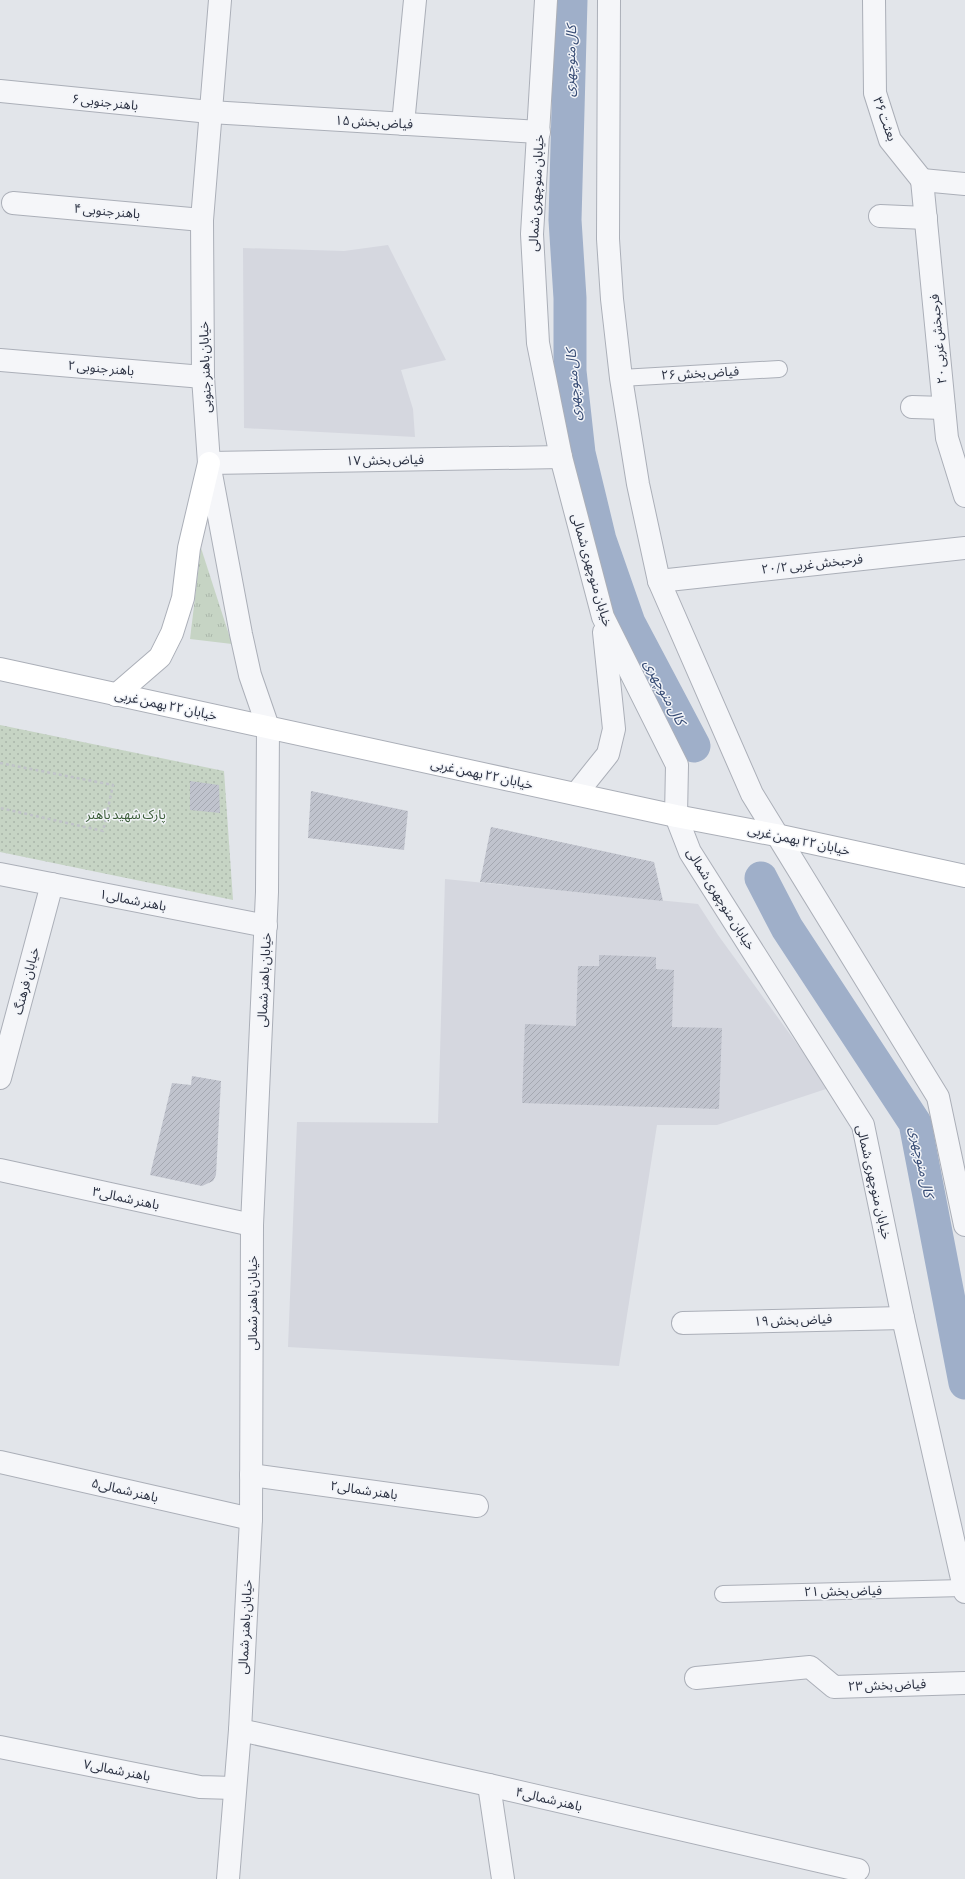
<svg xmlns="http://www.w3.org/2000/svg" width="965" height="1879" font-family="'Asap Condensed','Noto Sans Arabic',sans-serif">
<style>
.built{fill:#d5d7df}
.grass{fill:url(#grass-tufts)}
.park{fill:url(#park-dots)}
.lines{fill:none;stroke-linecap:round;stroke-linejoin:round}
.canal{stroke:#9fafc9;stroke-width:33}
.building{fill:url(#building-hatch)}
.service-casing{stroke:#abafb8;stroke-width:18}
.minor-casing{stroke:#abafb8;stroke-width:24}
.tertiary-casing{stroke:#abafb8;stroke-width:24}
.secondary-casing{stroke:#abafb8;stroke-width:24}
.path{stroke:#c0c3c9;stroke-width:2.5;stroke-dasharray:3 3;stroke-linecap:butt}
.service{stroke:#f5f6f9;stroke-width:16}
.minor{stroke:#f5f6f9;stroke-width:22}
.tertiary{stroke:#f5f6f9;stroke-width:22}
.secondary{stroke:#fff;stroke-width:22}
.labels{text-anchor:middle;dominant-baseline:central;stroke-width:3;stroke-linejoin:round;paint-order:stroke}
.street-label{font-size:13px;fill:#2b3142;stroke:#f2f4f8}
.park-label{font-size:13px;fill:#3b5d39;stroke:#f2f4f8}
.water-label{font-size:14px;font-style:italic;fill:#364b74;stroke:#f2f4f8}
</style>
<defs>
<pattern id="grass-tufts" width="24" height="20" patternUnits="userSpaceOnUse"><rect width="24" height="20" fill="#c6d4c4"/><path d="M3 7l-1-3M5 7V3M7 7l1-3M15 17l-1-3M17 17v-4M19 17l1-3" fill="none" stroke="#aab6aa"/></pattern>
<pattern id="park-dots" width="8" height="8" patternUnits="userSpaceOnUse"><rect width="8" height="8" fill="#c6d4c4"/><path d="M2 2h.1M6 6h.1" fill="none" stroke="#aab6aa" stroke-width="1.8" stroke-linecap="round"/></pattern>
<pattern id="building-hatch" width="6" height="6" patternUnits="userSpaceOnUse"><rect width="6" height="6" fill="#c0c3cd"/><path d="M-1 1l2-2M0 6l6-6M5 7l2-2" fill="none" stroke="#a5a8b1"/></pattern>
</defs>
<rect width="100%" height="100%" fill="#e2e5ea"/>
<!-- built -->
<g class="built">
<polygon points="388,245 446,360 401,370 413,409 415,437 244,428 243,248 344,251"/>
<polygon points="445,879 698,904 718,935 829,1088 717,1125 657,1125 619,1366 288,1347 297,1122 438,1123"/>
</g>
<!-- grass -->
<polygon class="grass" points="201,548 232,644 190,639"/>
<!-- park -->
<polygon class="park" points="0,725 224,771 233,900 0,852"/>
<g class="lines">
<!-- canal -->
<g class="canal">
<polyline points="571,0 565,220 570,298 570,371 579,453 600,540 629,623 694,746"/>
<polyline points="761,878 787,928 915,1123 965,1383"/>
</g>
</g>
<!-- building -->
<g class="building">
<polygon points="190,781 219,785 220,813 190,810"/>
<polygon points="311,791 408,811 404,850 308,838"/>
<polygon points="491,827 654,862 663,901 480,882"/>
<polygon points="599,955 656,957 656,969 674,970 672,1027 722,1028 719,1109 522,1103 525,1024 576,1026 578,966 599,966"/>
<polygon points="192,1076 221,1081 216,1175 213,1181 202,1186 150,1175 172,1083 191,1085"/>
</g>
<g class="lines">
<!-- service casing -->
<g class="service-casing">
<g id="service">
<polyline points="621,378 779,369"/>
<polyline points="723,1594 963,1588"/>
</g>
</g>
<!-- minor casing -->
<g class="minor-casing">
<g id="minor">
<polyline points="874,0 875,93 890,140 922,180"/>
<polyline points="0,91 210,112 539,132"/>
<polyline points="403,124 415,0"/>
<polyline points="922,180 947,438 965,496"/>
<polyline points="922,180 965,184"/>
<polyline points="13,203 202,220"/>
<polyline points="880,216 926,218"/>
<polyline points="0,360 203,377"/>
<polyline points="912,407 944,408"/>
<polyline points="209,463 561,457"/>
<polyline points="659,581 965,548"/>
<polyline points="0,874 266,926"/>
<polyline points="0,1078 52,884"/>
<polyline points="0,1170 252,1225"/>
<polyline points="683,1323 903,1318"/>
<polyline points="0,1462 251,1519"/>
<polyline points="251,1475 477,1506"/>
<polyline points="696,1678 810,1667 834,1687 965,1683"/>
<polyline points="240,1730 489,1785 858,1870"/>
<polyline points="0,1747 200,1787 234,1788"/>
<polyline points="489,1785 503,1879"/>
</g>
</g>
<!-- tertiary casing -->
<g class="tertiary-casing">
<g id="tertiary">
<polyline points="220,0 202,220 203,377 209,463 241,634 250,675 268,727 267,892 252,1225 251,1519 240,1730 228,1879"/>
<polyline points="546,0 532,234 538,343 561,457 603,617 677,765 676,816 690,852 863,1125 903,1318 965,1592"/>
<polyline points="609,0 608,239 612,299 621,378 638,484 659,581 752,794 938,1097 965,1225"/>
<polyline points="576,794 608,754 614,729 604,632"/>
</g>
</g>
<!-- secondary casing -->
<g class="secondary-casing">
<g id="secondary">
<polyline points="0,669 676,816 776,835 965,876"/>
<polyline points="116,695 160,657 172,633 183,598 189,548 209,463"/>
</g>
</g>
<!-- path -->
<polyline class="path" points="0,763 113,785 103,831 0,808"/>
<!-- service -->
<use href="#service" class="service"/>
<!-- minor -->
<use href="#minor" class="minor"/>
<!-- tertiary -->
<use href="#tertiary" class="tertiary"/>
<!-- secondary -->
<use href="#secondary" class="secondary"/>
</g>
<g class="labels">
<!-- street labels -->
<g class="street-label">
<text transform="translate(105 102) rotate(6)">باهنر جنوبی ۶</text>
<text transform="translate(885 119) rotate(70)">بعثت ۳۶</text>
<text transform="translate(374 122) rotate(3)">فیاض بخش ۱۵</text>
<text transform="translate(536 193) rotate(-87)">خیابان منوچهری شمالی</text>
<text transform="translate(107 211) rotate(5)">باهنر جنوبی ۴</text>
<text transform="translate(938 339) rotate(-95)">فرحبخش غربی ۲۰</text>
<text transform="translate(205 367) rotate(-92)">خیابان باهنر جنوبی</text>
<text transform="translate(101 368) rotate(5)">باهنر جنوبی ۲</text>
<text transform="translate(700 373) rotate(-3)">فیاض بخش ۲۶</text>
<text transform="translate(385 460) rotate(-1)">فیاض بخش ۱۷</text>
<text transform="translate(812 564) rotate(-6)">فرحبخش غربی ۲۰/۲</text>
<text transform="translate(592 570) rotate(74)">خیابان منوچهری شمالی</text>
<text transform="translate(166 705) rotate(12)">خیابان ۲۲ بهمن غربی</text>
<text transform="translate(482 774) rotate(12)">خیابان ۲۲ بهمن غربی</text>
<text transform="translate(799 840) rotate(12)">خیابان ۲۲ بهمن غربی</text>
<text transform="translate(721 899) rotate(58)">خیابان منوچهری شمالی</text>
<text transform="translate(133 900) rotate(11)">باهنر شمالی۱</text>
<text transform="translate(264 980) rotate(-87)">خیابان باهنر شمالی</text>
<text transform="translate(26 981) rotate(-75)">خیابان فرهنگ</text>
<text transform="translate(874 1182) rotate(77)">خیابان منوچهری شمالی</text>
<text transform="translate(126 1198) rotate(12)">باهنر شمالی۳</text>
<text transform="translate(252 1303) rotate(-90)">خیابان باهنر شمالی</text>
<text transform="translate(793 1320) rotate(-2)">فیاض بخش ۱۹</text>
<text transform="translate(125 1490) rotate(13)">باهنر شمالی۵</text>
<text transform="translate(364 1490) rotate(8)">باهنر شمالی۲</text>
<text transform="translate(843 1591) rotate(-1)">فیاض بخش ۲۱</text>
<text transform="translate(245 1627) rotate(-87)">خیابان باهنر شمالی</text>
<text transform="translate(887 1685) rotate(-2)">فیاض بخش ۲۳</text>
<text transform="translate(117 1770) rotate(11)">باهنر شمالی۷</text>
<text transform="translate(549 1799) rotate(13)">باهنر شمالی۴</text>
</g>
<!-- park labels -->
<g class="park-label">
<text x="126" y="814">پارک شهید باهنر</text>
</g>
<!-- water labels -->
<g class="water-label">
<text transform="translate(570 61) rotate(-88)">کال منوچهری</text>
<text transform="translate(573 385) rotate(-94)">کال منوچهری</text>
<text transform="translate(665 692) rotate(62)">کال منوچهری</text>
<text transform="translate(922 1162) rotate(78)">کال منوچهری</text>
</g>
</g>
</svg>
